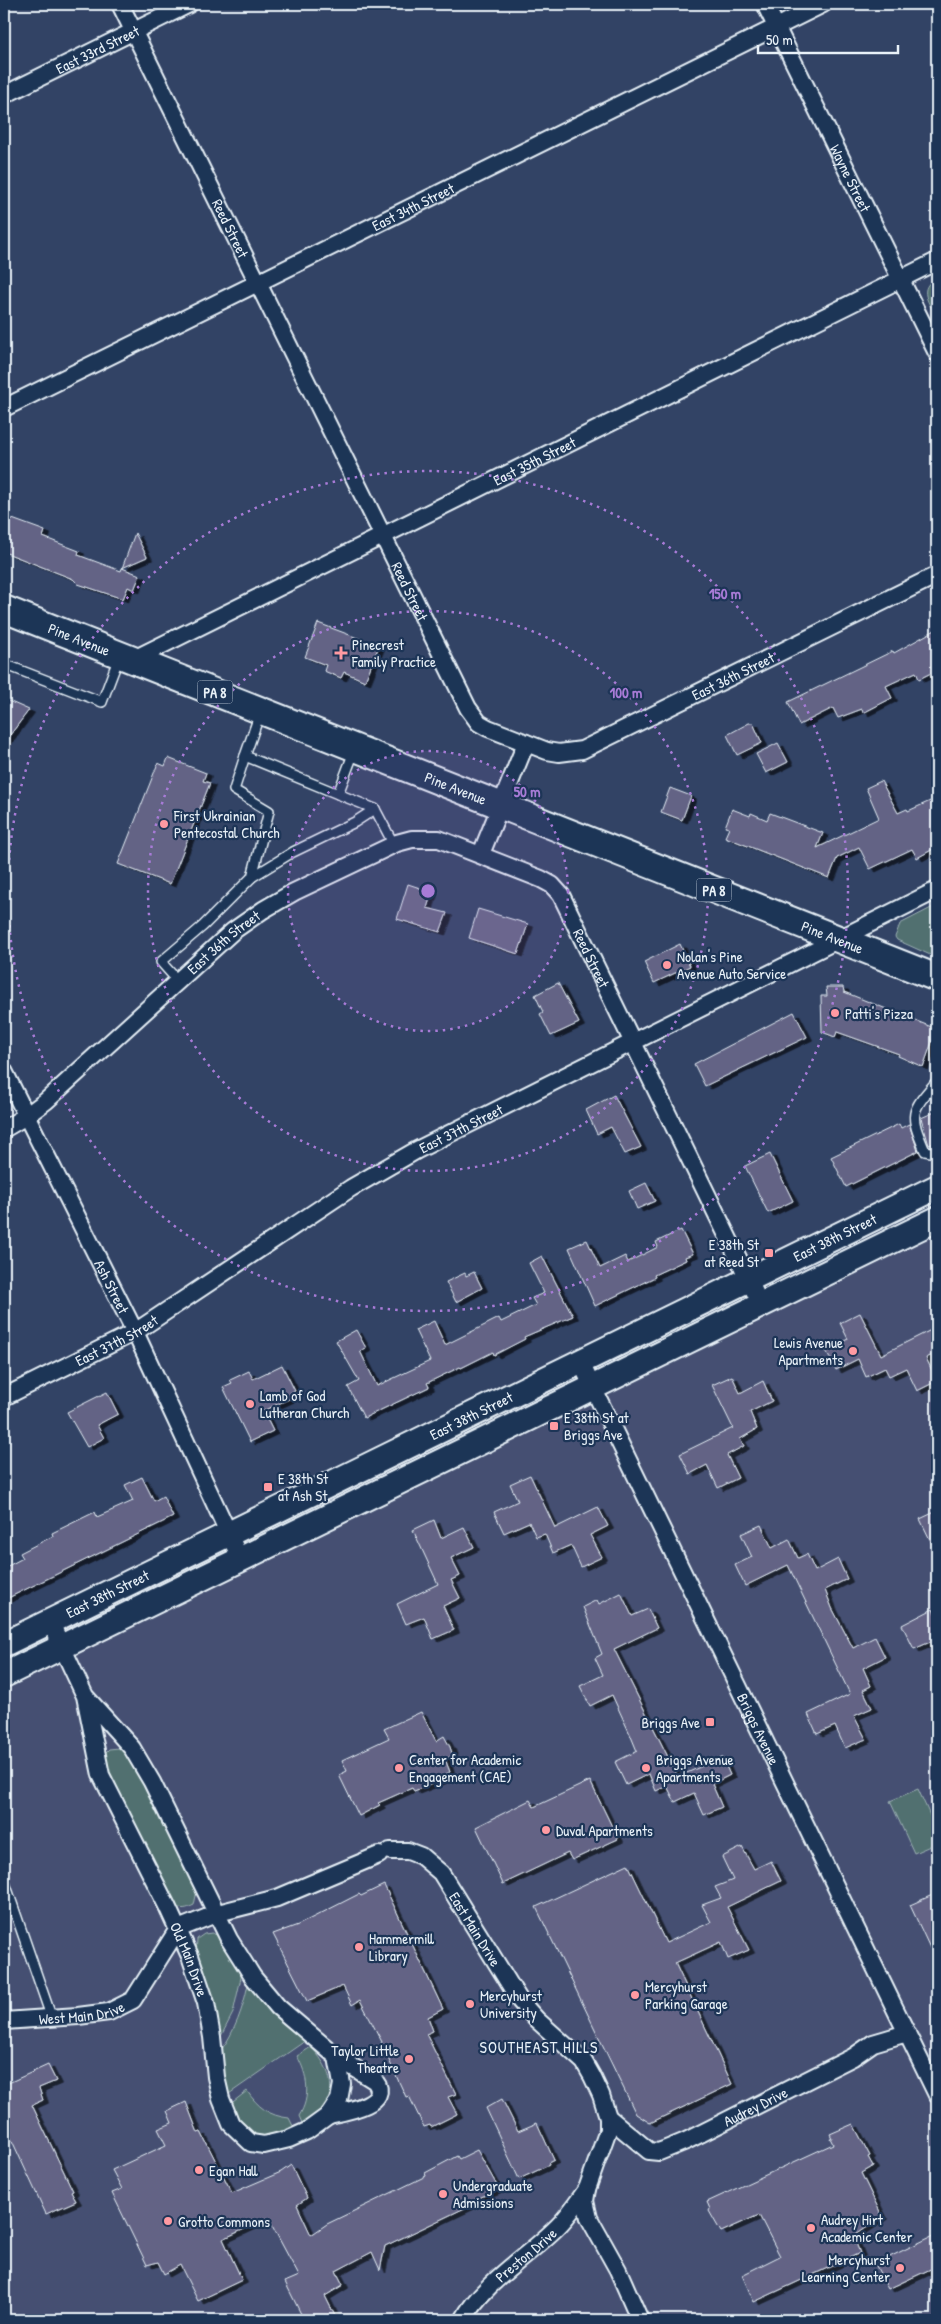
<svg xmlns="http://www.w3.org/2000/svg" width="941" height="2324" font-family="'Patrick Hand',sans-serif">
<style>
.built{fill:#445072}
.green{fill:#51706f;stroke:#9cb0b4}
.building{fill:#646385;stroke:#e8f1f8;filter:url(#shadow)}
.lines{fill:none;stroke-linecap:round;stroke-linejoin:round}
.lane-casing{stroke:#e8f1f8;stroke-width:12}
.street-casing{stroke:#e8f1f8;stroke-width:20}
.secondary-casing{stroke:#e8f1f8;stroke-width:28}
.primary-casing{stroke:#e8f1f8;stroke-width:30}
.lane{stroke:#1d3557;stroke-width:9}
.street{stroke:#1d3557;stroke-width:16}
.secondary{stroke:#1d3557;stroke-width:24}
.primary{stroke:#1d3557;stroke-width:26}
.ring{fill:none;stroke:#a77bd6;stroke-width:2.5;stroke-dasharray:2.5 5}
.poi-dot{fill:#ff9aa2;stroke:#1d3557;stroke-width:2}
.labels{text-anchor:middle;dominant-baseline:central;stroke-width:4.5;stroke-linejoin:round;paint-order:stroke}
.shield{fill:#1d3557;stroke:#abb9c8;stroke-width:1}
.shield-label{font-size:14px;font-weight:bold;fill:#e8f1f8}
.street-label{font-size:15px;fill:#e8f1f8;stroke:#1d3557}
.poi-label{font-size:15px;fill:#e8f1f8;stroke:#1d3557;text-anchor:start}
.neighbourhood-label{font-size:16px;letter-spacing:1px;fill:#e8f1f8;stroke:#1d3557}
.centre{fill:#a77bd6;stroke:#1d3557;stroke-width:2.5}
.ring-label{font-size:15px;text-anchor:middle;font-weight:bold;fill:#a77bd6;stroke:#1d3557;stroke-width:4.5;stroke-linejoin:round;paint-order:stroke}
</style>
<defs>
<filter id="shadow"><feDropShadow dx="5.5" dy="3" stdDeviation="0" flood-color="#0009"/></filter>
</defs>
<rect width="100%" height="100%" fill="#324365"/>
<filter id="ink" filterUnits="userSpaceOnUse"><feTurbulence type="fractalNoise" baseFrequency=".02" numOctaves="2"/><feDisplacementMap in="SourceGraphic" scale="10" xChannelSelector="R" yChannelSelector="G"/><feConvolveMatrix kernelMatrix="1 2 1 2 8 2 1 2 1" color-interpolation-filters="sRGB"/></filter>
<g filter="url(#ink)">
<!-- built -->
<polygon class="built" points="937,1231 937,2320 4,2320 4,1688"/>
<!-- green -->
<g class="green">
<path d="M937 278V318C929 303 916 288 937 278Z"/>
<polygon points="937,905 937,958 897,940 895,937 900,924"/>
<path d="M119 1748 126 1750 129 1756 197 1891 194 1905C186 1909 182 1910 175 1906L106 1772 103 1755 109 1749Z"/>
<polygon points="918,1789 937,1831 937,1843 914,1853 890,1801"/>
<polygon points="212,1933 219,1936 242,1973 233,2013 219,2040 196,1954 197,1939 204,1934"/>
<path d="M248 1984 274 2016 305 2041 226 2096 220 2052C235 2031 243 2009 248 1984Z"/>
<path d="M311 2047C337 2074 340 2106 302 2123L299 2116C311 2097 308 2075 297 2056Z"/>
<path d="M247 2091C258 2107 269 2116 289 2118L293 2126C257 2145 250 2138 229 2105Z"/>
</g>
<!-- building -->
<g class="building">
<polygon points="4,516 45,531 43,537 79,551 78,555 121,571 135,533 147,557 122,568 140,575 134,590 128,587 123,599 78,584 73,579 4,552"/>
<polygon points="318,623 379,646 365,681 344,672 341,678 324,671 326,665 305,657"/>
<polygon points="937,629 937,670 919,679 916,672 886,686 892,698 863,713 862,709 838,718 833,708 799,725 788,702 893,651 894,653"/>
<polygon points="4,699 29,710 4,743"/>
<polygon points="749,723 753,723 762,743 737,755 727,735"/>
<polygon points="778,743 788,762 766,773 756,754"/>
<polygon points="168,758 206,773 203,781 210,783 170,884 118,864 158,763 165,766"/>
<polygon points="881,781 898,813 907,809 908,811 937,798 937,847 917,858 912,849 870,869 859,847 837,858 829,878 725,837 729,828 725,827 732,809 750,816 751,813 767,820 770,813 823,833 817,848 879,818 866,788"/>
<polygon points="670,788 691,796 682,820 661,812"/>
<polygon points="408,884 432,892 427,908 447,913 440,932 397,919"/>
<polygon points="478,909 528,924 518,954 469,938"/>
<polygon points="680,944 690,966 654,983 644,962"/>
<polygon points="558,983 579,1023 551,1036 540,1014 543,1012 535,995"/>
<polygon points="826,987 843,987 844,992 934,1028 934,1030 936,1031 923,1067 898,1056 899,1054 837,1032 835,1037 822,1032 821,996 827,996"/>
<polygon points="794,1012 807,1037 705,1086 694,1064"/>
<polygon points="614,1095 641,1147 625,1154 611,1127 597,1134 586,1110"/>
<polygon points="937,1111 937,1142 929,1145 921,1118"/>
<polygon points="899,1124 901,1128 909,1124 918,1151 846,1187 831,1157"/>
<polygon points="770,1154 793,1201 768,1213 745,1166"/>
<polygon points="646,1183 655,1201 637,1209 629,1191"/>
<polygon points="681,1230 693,1254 685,1257 686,1260 654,1275 655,1277 595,1306 569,1248 587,1240 600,1268 625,1256 628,1262 658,1247 656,1242"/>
<polygon points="542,1256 573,1316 524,1337 525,1339 494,1355 493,1352 461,1368 460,1367 427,1383 429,1387 364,1418 348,1387 359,1381 336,1341 356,1330 366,1348 360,1351 377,1386 430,1361 415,1330 434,1321 445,1345 499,1318 501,1322 536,1305 532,1298 544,1293 529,1263"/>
<polygon points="474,1272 482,1288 456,1302 446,1282 465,1273 466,1276"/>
<polygon points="860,1313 881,1355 933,1329 937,1337 937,1353 926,1358 937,1381 917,1391 906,1368 889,1376 885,1368 866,1377 858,1359 836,1370 826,1350 848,1339 840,1323"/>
<polygon points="282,1365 295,1391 290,1393 293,1397 263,1411 273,1431 250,1442 223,1387 232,1383 230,1380 249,1371 253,1379"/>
<polygon points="732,1376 740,1393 763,1381 772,1401 750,1412 757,1429 740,1439 744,1446 727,1455 738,1478 718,1488 707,1465 690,1474 680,1454 733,1428 712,1385"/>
<polygon points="107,1392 118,1414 97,1425 104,1438 87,1447 67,1412"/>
<polygon points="530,1475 555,1528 598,1507 608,1526 590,1535 602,1557 581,1567 571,1545 553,1553 545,1534 536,1537 529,1522 504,1533 494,1512 518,1501 510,1484"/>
<polygon points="142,1477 154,1501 163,1496 173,1517 4,1600 4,1568 23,1558 20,1553 53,1536 52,1533 95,1512 97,1517 133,1501 125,1485"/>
<polygon points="937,1511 937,1554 920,1519"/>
<polygon points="434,1520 441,1538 464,1527 474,1547 451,1558 460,1576 451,1580 460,1598 443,1606 454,1630 433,1639 424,1617 406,1624 397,1604 438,1584 413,1530"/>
<polygon points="761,1525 772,1548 789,1539 798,1558 807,1554 815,1571 838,1559 847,1579 825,1590 832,1608 853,1648 875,1637 885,1657 863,1668 871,1686 863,1690 872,1708 854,1716 866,1739 845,1748 835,1726 817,1734 808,1714 850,1694 788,1565 745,1586 735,1565 752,1557 741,1534"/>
<polygon points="621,1593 632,1616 648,1609 657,1628 614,1649 678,1777 722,1757 730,1775 712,1784 722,1807 704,1815 694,1793 675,1802 667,1786 656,1791 649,1774 626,1785 615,1762 637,1751 630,1734 612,1695 590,1706 580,1686 603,1675 595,1658 602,1654 583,1607 597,1600 599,1604"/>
<polygon points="933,1609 937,1619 937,1639 914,1649 902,1625"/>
<polygon points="421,1712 436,1741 444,1736 450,1747 453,1756 445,1759 450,1772 441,1777 442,1780 414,1791 412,1788 378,1803 380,1805 359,1816 339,1775 347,1771 342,1760 389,1738 384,1729"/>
<polygon points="590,1781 618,1839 572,1860 568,1853 503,1884 476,1827 530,1800 534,1807"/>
<polygon points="742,1847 754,1869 771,1861 781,1881 727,1907 749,1950 728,1959 721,1942 675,1963 732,2084 650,2123 636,2114 536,1907 628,1864 666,1943 711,1922 702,1905 721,1898 715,1887 733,1880 722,1857"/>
<polygon points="384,1885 443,2009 428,2017 433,2031 426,2034 456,2094 448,2097 457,2114 431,2127 430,2125 424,2127 409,2096 406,2097 381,2043 382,2042 360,2000 352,2005 343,1986 307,2001 273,1934 298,1925 359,1894 361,1896"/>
<polygon points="937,1893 937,1963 910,1905"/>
<polygon points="48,2065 56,2081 39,2088 43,2100 32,2105 73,2191 71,2192 76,2201 46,2214 8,2132 4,2134 4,2085"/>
<polygon points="502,2099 518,2131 537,2123 554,2160 548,2163 549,2165 519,2179 486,2108"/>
<polygon points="186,2102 198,2133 201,2132 232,2193 281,2172 291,2165 307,2198 297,2205 311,2235 327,2224 426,2176 425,2173 457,2156 459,2159 477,2150 499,2189 470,2202 471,2205 385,2246 380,2270 372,2252 336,2271 343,2285 325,2296 337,2320 304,2320 285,2282 299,2276 268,2218 223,2239 242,2280 198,2301 180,2265 164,2274 158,2262 147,2265 112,2193 122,2189 112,2170 166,2145 158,2129 172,2123 167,2111"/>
<polygon points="853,2124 870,2156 868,2157 873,2166 861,2173 882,2216 853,2236 860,2253 754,2302 742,2275 780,2256 759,2215 721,2232 709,2211 710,2209 707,2202 833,2144 830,2138 832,2138 830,2134"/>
<polygon points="937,2234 937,2266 888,2289 875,2264"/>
</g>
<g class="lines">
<!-- lane casing -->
<g class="lane-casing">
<g id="lane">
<polyline points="4,664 102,702 119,657"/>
<polyline points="260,713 245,756 338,794 355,749"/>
<polyline points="245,756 234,790 269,811 252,877"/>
<polyline points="338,794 375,809 394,845"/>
<polyline points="177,980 161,962 203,926 252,877 293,852 355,822 375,809"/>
<path d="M937 1081C910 1112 909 1113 925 1151L937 1153"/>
<polyline points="4,1880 51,2016"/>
</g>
</g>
<!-- street casing -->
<g class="street-casing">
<g id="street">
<path id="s1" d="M120 4 468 708 479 723 488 728 547 751 559 753 582 750 937 575"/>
<path id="s2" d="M765 4 937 353"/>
<path id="s3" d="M4 95 189 4"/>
<path id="s4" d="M4 408 823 4"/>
<path id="s5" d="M132 660 937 261"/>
<polyline points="481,854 526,743"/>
<path id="s6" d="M4 1071 135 1332 240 1558"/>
<path id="s7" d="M4 1129 26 1116 46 1101 233 931 263 910 294 892 397 843 412 839H439L541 879 552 885 561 895 761 1305"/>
<path id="s8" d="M580 1361 937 2095"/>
<path id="s9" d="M4 1397 135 1332 351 1188 417 1150 937 890"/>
<path id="s10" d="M50 1621 85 1696 101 1775 167 1906 190 1956 206 2003 212 2037 216 2077 221 2099 231 2124 251 2143 264 2145 289 2139 307 2131 329 2115 339 2100 342 2084 337 2057 278 2007 253 1977 229 1939 152 1782 132 1748 85 1696"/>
<path id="s11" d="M390 1851H408L421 1856 441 1873 520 2001 537 2020 584 2062 592 2076 601 2095 608 2117V2130L587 2189 585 2201 589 2218 618 2270 640 2320"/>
<path id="s12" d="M4 2021 78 2016 109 2012 133 2000 178 1929 218 1913 277 1898 379 1855"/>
<path d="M329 2115C343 2112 393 2104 375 2081L337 2057"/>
<path id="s13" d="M608 2117 649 2151 659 2152 686 2141 853 2057 873 2043 907 2033"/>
<path id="s14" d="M463 2320C484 2281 531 2255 561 2223 571 2212 579 2200 587 2189"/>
</g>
</g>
<!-- secondary casing -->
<g class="secondary-casing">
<g id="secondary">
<path id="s15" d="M4 1644 937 1187"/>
<polyline points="4,1675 937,1219"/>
</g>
</g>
<!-- primary casing -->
<g class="primary-casing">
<g id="primary">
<path id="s16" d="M4 609 937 978"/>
</g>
</g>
<!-- lane -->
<use href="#lane" class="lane"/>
<!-- street -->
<use href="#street" class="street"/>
<!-- secondary -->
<use href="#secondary" class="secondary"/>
<!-- primary -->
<use href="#primary" class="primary"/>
</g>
</g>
<!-- distance rings -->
<circle cx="428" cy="891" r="140" fill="#a77bd6" fill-opacity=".12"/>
<g class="ring">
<circle cx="428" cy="891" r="140"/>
<circle cx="428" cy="891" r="280"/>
<circle cx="428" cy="891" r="420"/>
</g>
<!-- markers -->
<g class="poi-dot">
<path d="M338.5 645.5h5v5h5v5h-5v5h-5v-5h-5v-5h5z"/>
<circle cx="164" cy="824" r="5"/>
<circle cx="667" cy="965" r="5"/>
<circle cx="835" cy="1013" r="5"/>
<rect x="764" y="1248" width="10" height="10" rx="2.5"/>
<circle cx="853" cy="1351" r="5"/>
<circle cx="250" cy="1404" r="5"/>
<rect x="549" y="1421" width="10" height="10" rx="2.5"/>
<rect x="263" y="1482" width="10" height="10" rx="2.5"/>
<rect x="705" y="1717" width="10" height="10" rx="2.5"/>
<circle cx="399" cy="1768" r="5"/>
<circle cx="646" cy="1768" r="5"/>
<circle cx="546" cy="1830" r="5"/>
<circle cx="359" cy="1947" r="5"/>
<circle cx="635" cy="1995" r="5"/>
<circle cx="470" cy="2004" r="5"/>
<circle cx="409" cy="2059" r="5"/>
<circle cx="199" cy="2170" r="5"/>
<circle cx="443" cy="2194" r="5"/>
<circle cx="168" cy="2221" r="5"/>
<circle cx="811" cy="2228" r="5"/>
<circle cx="900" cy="2268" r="5"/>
</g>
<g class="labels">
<!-- shield labels -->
<g class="shield">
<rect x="197.5" y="680.5" width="35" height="23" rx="4"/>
<rect x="696.5" y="878.5" width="35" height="23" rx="4"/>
</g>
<g class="shield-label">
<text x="215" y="692">PA 8</text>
<text x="714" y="890">PA 8</text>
</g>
<!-- street labels -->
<g class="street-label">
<text stroke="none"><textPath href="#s3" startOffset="104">East 33rd Street</textPath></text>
<text stroke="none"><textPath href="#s2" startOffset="194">Wayne Street</textPath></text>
<text stroke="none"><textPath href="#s4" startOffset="456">East 34th Street</textPath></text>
<text stroke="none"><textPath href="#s1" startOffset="250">Reed Street</textPath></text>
<text stroke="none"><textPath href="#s5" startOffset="449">East 35th Street</textPath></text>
<text stroke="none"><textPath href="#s1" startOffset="655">Reed Street</textPath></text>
<text stroke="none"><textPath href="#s16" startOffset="81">Pine Avenue</textPath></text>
<text stroke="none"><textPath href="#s1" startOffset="1081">East 36th Street</textPath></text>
<text stroke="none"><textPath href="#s16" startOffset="486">Pine Avenue</textPath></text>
<text stroke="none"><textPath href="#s16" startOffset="891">Pine Avenue</textPath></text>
<text stroke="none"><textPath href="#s7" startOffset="289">East 36th Street</textPath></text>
<text stroke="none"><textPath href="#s7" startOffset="738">Reed Street</textPath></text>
<text stroke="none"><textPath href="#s9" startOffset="531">East 37th Street</textPath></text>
<text stroke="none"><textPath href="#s15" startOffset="925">East 38th Street</textPath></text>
<text stroke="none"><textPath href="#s6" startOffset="241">Ash Street</textPath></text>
<text stroke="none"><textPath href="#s9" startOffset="126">East 37th Street</textPath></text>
<text stroke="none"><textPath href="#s15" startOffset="520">East 38th Street</textPath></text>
<text stroke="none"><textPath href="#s15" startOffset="115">East 38th Street</textPath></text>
<text stroke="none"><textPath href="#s8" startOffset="409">Briggs Avenue</textPath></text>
<text stroke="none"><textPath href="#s11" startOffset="124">East Main Drive</textPath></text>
<text stroke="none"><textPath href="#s10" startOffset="368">Old Main Drive</textPath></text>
<text stroke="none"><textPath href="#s12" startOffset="78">West Main Drive</textPath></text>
<text stroke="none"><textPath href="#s13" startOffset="170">Audrey Drive</textPath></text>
<text stroke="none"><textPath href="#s14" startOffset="91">Preston Drive</textPath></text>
</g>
<!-- poi labels -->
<g class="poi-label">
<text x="352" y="644">Pinecrest<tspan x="352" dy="17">Family Practice</tspan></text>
<text x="174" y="815">First Ukrainian<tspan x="174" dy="17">Pentecostal Church</tspan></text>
<text x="677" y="956">Nolan's Pine<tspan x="677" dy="17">Avenue Auto Service</tspan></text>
<text x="845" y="1013">Patti's Pizza</text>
<text x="759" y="1244" text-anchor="end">E 38th St<tspan x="759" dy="17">at Reed St</tspan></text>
<text x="843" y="1342" text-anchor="end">Lewis Avenue<tspan x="843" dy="17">Apartments</tspan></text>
<text x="260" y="1395">Lamb of God<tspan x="260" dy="17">Lutheran Church</tspan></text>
<text x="564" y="1417">E 38th St at<tspan x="564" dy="17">Briggs Ave</tspan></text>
<text x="278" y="1478">E 38th St<tspan x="278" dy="17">at Ash St</tspan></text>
<text x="700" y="1722" text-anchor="end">Briggs Ave</text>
<text x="409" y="1759">Center for Academic<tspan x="409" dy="17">Engagement (CAE)</tspan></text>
<text x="656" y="1759">Briggs Avenue<tspan x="656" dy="17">Apartments</tspan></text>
<text x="556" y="1830">Duval Apartments</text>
<text x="369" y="1938">Hammermill<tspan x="369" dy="17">Library</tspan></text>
<text x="645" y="1986">Mercyhurst<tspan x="645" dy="17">Parking Garage</tspan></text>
<text x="480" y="1995">Mercyhurst<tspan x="480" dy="17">University</tspan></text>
<text x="399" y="2050" text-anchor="end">Taylor Little<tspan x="399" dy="17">Theatre</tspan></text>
<text x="209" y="2170">Egan Hall</text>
<text x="453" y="2185">Undergraduate<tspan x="453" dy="17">Admissions</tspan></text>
<text x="821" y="2219">Audrey Hirt<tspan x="821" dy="17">Academic Center</tspan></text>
<text x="178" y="2221">Grotto Commons</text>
<text x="890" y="2259" text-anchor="end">Mercyhurst<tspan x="890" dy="17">Learning Center</tspan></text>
</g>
<!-- neighbourhood labels -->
<g class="neighbourhood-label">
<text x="539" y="2047">SOUTHEAST HILLS</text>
</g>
</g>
<circle cx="428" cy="891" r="8" class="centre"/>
<g class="ring-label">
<text x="725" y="599">150 m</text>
<text x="626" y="698">100 m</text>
<text x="527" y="797">50 m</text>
</g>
<!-- margin -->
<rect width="941" height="2324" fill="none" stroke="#1d3557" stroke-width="20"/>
<rect x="10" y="10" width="921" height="2304" fill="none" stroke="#e8f1f8" stroke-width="2" filter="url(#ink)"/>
<!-- scale -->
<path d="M758 45v8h140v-8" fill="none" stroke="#e8f1f8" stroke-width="2.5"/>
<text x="766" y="45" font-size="15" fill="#e8f1f8" stroke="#1d3557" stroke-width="4" paint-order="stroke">50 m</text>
</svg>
